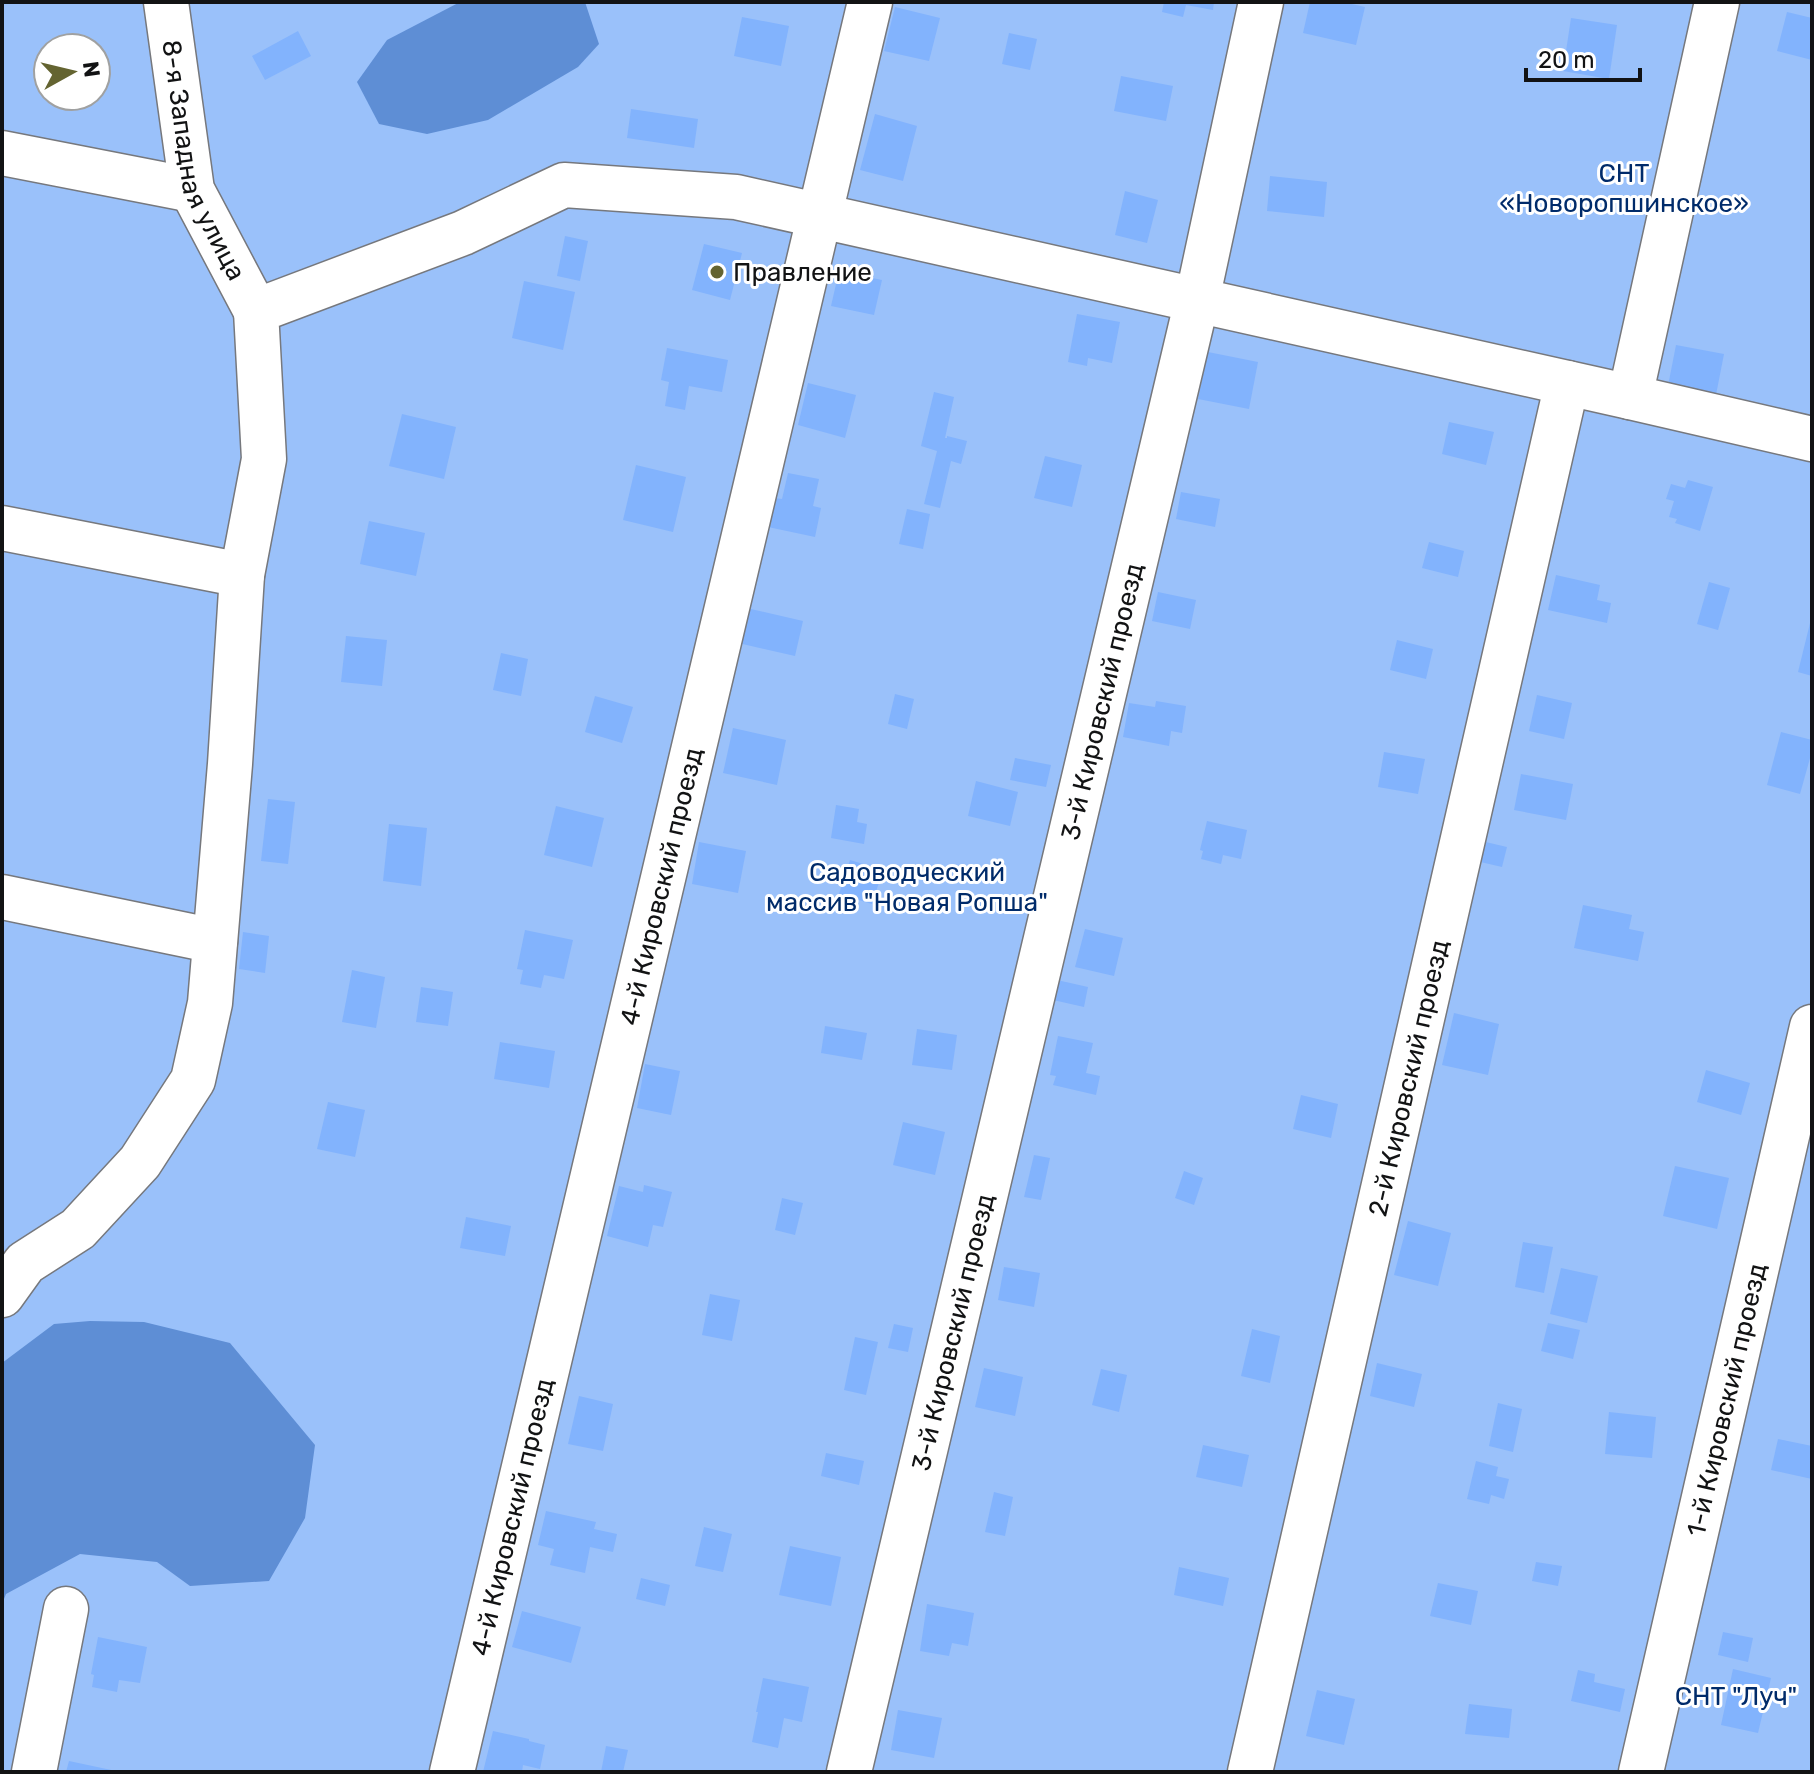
<svg xmlns="http://www.w3.org/2000/svg" width="1814" height="1774" font-family="Rubik,sans-serif">
<style>
.green{fill:#9ac1fa;fill-rule:evenodd}
.water{fill:#5e8ed5}
.building{fill:#82b3fd}
.lines{fill:none;stroke-linecap:round;stroke-linejoin:round}
.street-casing{stroke:#76787d;stroke-width:47}
.street{stroke:#fff;stroke-width:44}
.poi-dot{fill:#646431;stroke:#fff;stroke-width:3}
.labels{text-anchor:middle;dominant-baseline:central;stroke-width:6;stroke-linejoin:round;paint-order:stroke}
.street-label{font-size:26px;fill:#121314;stroke:#fff}
.park-label{font-size:26px;fill:#002b6a;stroke:#fff}
.poi-label{font-size:26px;fill:#121314;stroke:#fff;text-anchor:start}
</style>
<rect width="100%" height="100%" fill="#e7eaef"/>
<!-- green -->
<path class="green" d="M2 2H1812V1772H2ZM48 48H96V96H48Z"/>
<!-- water -->
<g class="water">
<polygon points="460,2 585,2 599,44 578,67 488,120 427,134 379,124 357,82 387,40"/>
<polygon points="90,1321 144,1322 230,1343 315,1445 305,1518 269,1581 190,1586 157,1562 80,1554 6,1594 2,1604 2,1363 54,1324"/>
</g>
<!-- building -->
<g class="building">
<polygon points="1164,2 1214,2 1213,10 1186,5 1183,17 1162,12"/>
<polygon points="1310,2 1343,2 1365,7 1356,45 1303,33"/>
<polygon points="895,7 940,18 929,61 884,51"/>
<polygon points="1787,12 1812,18 1812,60 1777,51"/>
<polygon points="742,17 789,26 781,66 734,56"/>
<polygon points="1571,18 1617,25 1609,79 1563,71"/>
<polygon points="298,31 311,56 265,80 252,56"/>
<polygon points="1009,33 1037,39 1030,70 1002,64"/>
<polygon points="1121,76 1173,86 1166,121 1114,111"/>
<polygon points="631,109 698,119 694,148 627,138"/>
<polygon points="875,114 917,126 903,181 860,170"/>
<polygon points="1270,176 1327,182 1324,217 1267,211"/>
<polygon points="1125,191 1158,200 1147,243 1115,235"/>
<polygon points="565,236 588,241 580,281 557,276"/>
<polygon points="704,244 742,253 730,300 692,290"/>
<polygon points="839,271 882,280 874,315 831,306"/>
<polygon points="524,281 575,292 563,350 512,338"/>
<polygon points="1077,314 1120,322 1112,363 1088,358 1087,366 1068,362"/>
<polygon points="1676,345 1724,354 1715,400 1667,391"/>
<polygon points="667,348 728,360 722,392 689,386 685,410 665,406 669,382 661,380"/>
<polygon points="1208,352 1258,362 1249,409 1198,399"/>
<polygon points="808,383 856,395 845,438 798,425"/>
<polygon points="934,392 954,397 945,438 947,438 947,436 967,441 961,464 951,461 940,508 924,504 937,451 921,446"/>
<polygon points="402,414 456,427 444,479 389,466"/>
<polygon points="1449,422 1494,432 1486,465 1442,454"/>
<polygon points="1045,456 1082,465 1072,507 1034,498"/>
<polygon points="636,465 686,477 673,532 623,520"/>
<polygon points="788,473 819,479 813,506 821,508 815,537 768,527 774,498 782,499"/>
<polygon points="1688,480 1713,487 1700,531 1675,523 1677,519 1669,517 1674,501 1666,499 1671,484 1685,488"/>
<polygon points="1181,492 1220,499 1215,527 1176,519"/>
<polygon points="907,509 930,514 923,549 899,544"/>
<polygon points="369,521 425,533 416,576 360,564"/>
<polygon points="1429,542 1464,551 1458,577 1422,568"/>
<polygon points="1556,575 1600,585 1597,600 1611,603 1607,623 1548,610"/>
<polygon points="1709,582 1730,588 1718,630 1697,624"/>
<polygon points="1158,592 1196,600 1190,629 1152,621"/>
<polygon points="742,607 803,621 795,656 734,642"/>
<polygon points="1811,619 1812,619 1812,676 1798,672"/>
<polygon points="346,636 387,640 382,686 341,682"/>
<polygon points="1397,640 1433,649 1426,679 1390,670"/>
<polygon points="501,653 528,659 521,696 493,690"/>
<polygon points="895,694 914,699 907,729 888,724"/>
<polygon points="1537,695 1572,703 1564,739 1529,731"/>
<polygon points="595,696 633,707 622,743 585,732"/>
<polygon points="1156,701 1186,706 1182,733 1171,731 1169,746 1123,737 1129,703 1155,707"/>
<polygon points="733,728 786,740 777,785 723,773"/>
<polygon points="1781,732 1812,740 1812,751 1800,794 1767,785"/>
<polygon points="1384,752 1425,759 1418,794 1378,787"/>
<polygon points="1015,758 1051,765 1046,787 1010,780"/>
<polygon points="1521,774 1573,784 1566,820 1514,810"/>
<polygon points="976,781 1018,792 1010,826 968,816"/>
<polygon points="268,799 295,802 288,864 261,861"/>
<polygon points="836,805 859,809 857,822 867,824 864,844 831,838"/>
<polygon points="556,806 604,818 592,867 544,855"/>
<polygon points="1207,821 1247,830 1241,859 1223,855 1221,864 1201,859 1203,851 1200,850"/>
<polygon points="389,824 427,828 421,886 383,881"/>
<polygon points="1477,840 1507,847 1502,867 1472,860"/>
<polygon points="699,842 746,851 738,893 692,884"/>
<polygon points="850,860 883,870 872,904 839,894"/>
<polygon points="1583,905 1632,915 1629,929 1644,932 1638,961 1574,948"/>
<polygon points="1085,929 1123,938 1114,976 1075,967"/>
<polygon points="525,930 573,940 564,979 544,975 541,988 520,984 523,970 517,969"/>
<polygon points="243,932 269,936 265,973 239,969"/>
<polygon points="352,970 385,977 376,1028 342,1022"/>
<polygon points="1057,980 1088,987 1084,1007 1053,1000"/>
<polygon points="421,987 453,992 448,1026 416,1022"/>
<polygon points="1454,1013 1499,1024 1488,1075 1442,1065"/>
<polygon points="825,1026 867,1033 862,1060 821,1053"/>
<polygon points="917,1029 957,1035 952,1070 912,1065"/>
<polygon points="1058,1036 1093,1043 1086,1073 1100,1076 1096,1095 1053,1085 1056,1076 1050,1075"/>
<polygon points="500,1042 555,1051 549,1088 494,1079"/>
<polygon points="645,1064 680,1071 671,1115 637,1108"/>
<polygon points="1706,1070 1750,1083 1741,1115 1697,1102"/>
<polygon points="1301,1095 1338,1104 1331,1138 1293,1129"/>
<polygon points="328,1102 365,1110 355,1157 317,1149"/>
<polygon points="903,1122 945,1132 935,1175 893,1165"/>
<polygon points="1034,1155 1050,1158 1041,1200 1024,1197"/>
<polygon points="1675,1166 1729,1178 1717,1229 1663,1216"/>
<polygon points="1184,1171 1203,1178 1194,1205 1175,1198"/>
<polygon points="644,1185 672,1192 663,1227 653,1225 648,1247 607,1236 619,1186 643,1192"/>
<polygon points="782,1198 803,1203 795,1235 775,1230"/>
<polygon points="466,1217 511,1226 505,1256 460,1248"/>
<polygon points="1408,1221 1451,1233 1438,1286 1394,1275"/>
<polygon points="1523,1242 1553,1247 1544,1293 1515,1287"/>
<polygon points="1004,1267 1040,1273 1034,1307 998,1300"/>
<polygon points="1561,1268 1598,1276 1587,1323 1550,1314"/>
<polygon points="710,1294 740,1300 732,1341 702,1335"/>
<polygon points="1548,1323 1580,1330 1573,1359 1541,1351"/>
<polygon points="894,1324 913,1328 908,1352 888,1348"/>
<polygon points="1252,1329 1280,1336 1270,1383 1241,1376"/>
<polygon points="855,1337 878,1342 866,1395 844,1390"/>
<polygon points="1377,1363 1422,1374 1414,1407 1370,1396"/>
<polygon points="984,1368 1023,1377 1015,1416 975,1407"/>
<polygon points="1101,1369 1127,1375 1119,1412 1092,1405"/>
<polygon points="579,1396 613,1404 603,1451 568,1444"/>
<polygon points="1498,1403 1522,1409 1513,1452 1489,1446"/>
<polygon points="1609,1412 1656,1417 1652,1458 1605,1454"/>
<polygon points="1778,1439 1812,1446 1812,1479 1771,1470"/>
<polygon points="1203,1445 1249,1455 1242,1487 1196,1477"/>
<polygon points="826,1453 864,1461 859,1485 821,1476"/>
<polygon points="1476,1461 1498,1467 1496,1476 1509,1479 1504,1499 1491,1495 1489,1504 1467,1499"/>
<polygon points="994,1492 1013,1497 1005,1536 985,1532"/>
<polygon points="546,1511 596,1522 594,1529 617,1534 613,1552 590,1547 585,1573 550,1565 554,1549 538,1545"/>
<polygon points="704,1527 732,1534 723,1572 695,1566"/>
<polygon points="790,1546 841,1557 831,1606 779,1595"/>
<polygon points="1536,1562 1562,1566 1558,1586 1532,1581"/>
<polygon points="1179,1567 1229,1578 1223,1606 1174,1595"/>
<polygon points="641,1578 670,1585 665,1606 636,1599"/>
<polygon points="1438,1583 1478,1591 1471,1625 1430,1616"/>
<polygon points="927,1604 974,1613 968,1646 952,1643 949,1656 920,1651"/>
<polygon points="522,1611 581,1627 571,1663 512,1647"/>
<polygon points="1723,1632 1753,1638 1748,1662 1718,1655"/>
<polygon points="98,1637 147,1647 140,1683 119,1680 117,1692 92,1687 94,1675 91,1674"/>
<polygon points="1733,1669 1771,1678 1758,1733 1721,1725"/>
<polygon points="1578,1670 1595,1674 1594,1682 1625,1689 1620,1712 1571,1701"/>
<polygon points="763,1678 809,1687 802,1722 784,1718 778,1748 752,1742 758,1712 756,1712"/>
<polygon points="1317,1690 1355,1699 1344,1745 1306,1736"/>
<polygon points="1469,1704 1512,1709 1509,1738 1465,1734"/>
<polygon points="898,1710 942,1718 934,1758 891,1750"/>
<polygon points="493,1731 529,1739 529,1741 545,1745 540,1769 523,1765 522,1772 483,1772"/>
<polygon points="606,1746 628,1750 623,1772 601,1772"/>
<polygon points="69,1761 116,1771 115,1772 66,1772"/>
</g>
<g class="lines">
<!-- street casing -->
<g class="street-casing">
<g id="street">
<path id="s1" d="M166 2 192 190 256 311"/>
<polyline points="2,153 192,190"/>
<polyline points="1630,397 1717,2"/>
<polyline points="2,528 242,575"/>
<polyline points="2,897 215,941"/>
<polyline points="2,1295 25,1263 78,1229 140,1162 193,1080 210,1003 230,764 242,575 264,459 256,311 463,233 564,185 736,197 1630,397 1812,439"/>
<polyline points="34,1772 66,1609"/>
<path id="s2" d="M452 1772 870 2"/>
<path id="s3" d="M849 1772 1197 300 1261 2"/>
<path id="s4" d="M1250 1772 1567 383"/>
<path id="s5" d="M1641 1772 1812 1027"/>
</g>
</g>
<!-- street -->
<use href="#street" class="street"/>
</g>
<!-- markers -->
<circle class="poi-dot" cx="717" cy="272" r="8"/>
<g class="labels">
<!-- street labels -->
<g class="street-label">
<text stroke="none"><textPath href="#s1" startOffset="164">8-я Западная улица</textPath></text>
<text stroke="none"><textPath href="#s3" startOffset="1100">3-й Кировский проезд</textPath></text>
<text stroke="none"><textPath href="#s2" startOffset="910">4-й Кировский проезд</textPath></text>
<text stroke="none"><textPath href="#s4" startOffset="712">2-й Кировский проезд</textPath></text>
<text stroke="none"><textPath href="#s3" startOffset="452">3-й Кировский проезд</textPath></text>
<text stroke="none"><textPath href="#s5" startOffset="382">1-й Кировский проезд</textPath></text>
<text stroke="none"><textPath href="#s2" startOffset="262">4-й Кировский проезд</textPath></text>
</g>
<!-- park labels -->
<g class="park-label">
<text x="1624" y="173">СНТ<tspan x="1624" dy="30">«Новоропшинское»</tspan></text>
<text x="907" y="872">Садоводческий<tspan x="907" dy="30">массив "Новая Ропша"</tspan></text>
<text x="1736" y="1696">СНТ "Луч"</text>
</g>
<!-- poi labels -->
<g class="poi-label">
<text x="733" y="272">Правление</text>
</g>
</g>
<!-- border -->
<rect width="1814" height="1774" fill="none" stroke="#121314" stroke-width="8"/>
<!-- north arrow -->
<g transform="translate(72 72) rotate(82)"><circle r="38" fill="#ffffff" stroke="#a0a1a1" stroke-width="2"/>
<path d="M0-6L14 30L0 20L-14 30Z" fill="#646431"/>
<text y="-12" font-size="22" font-weight="bold" text-anchor="middle" fill="#121314">N</text>
</g>
<!-- scale -->
<path d="M1526 68v12h114v-12" fill="none" stroke="#121314" stroke-width="4"/>
<text x="1538" y="68" font-size="24" fill="#121314" stroke="#ffffff" stroke-width="6" paint-order="stroke">20 m</text>
</svg>
